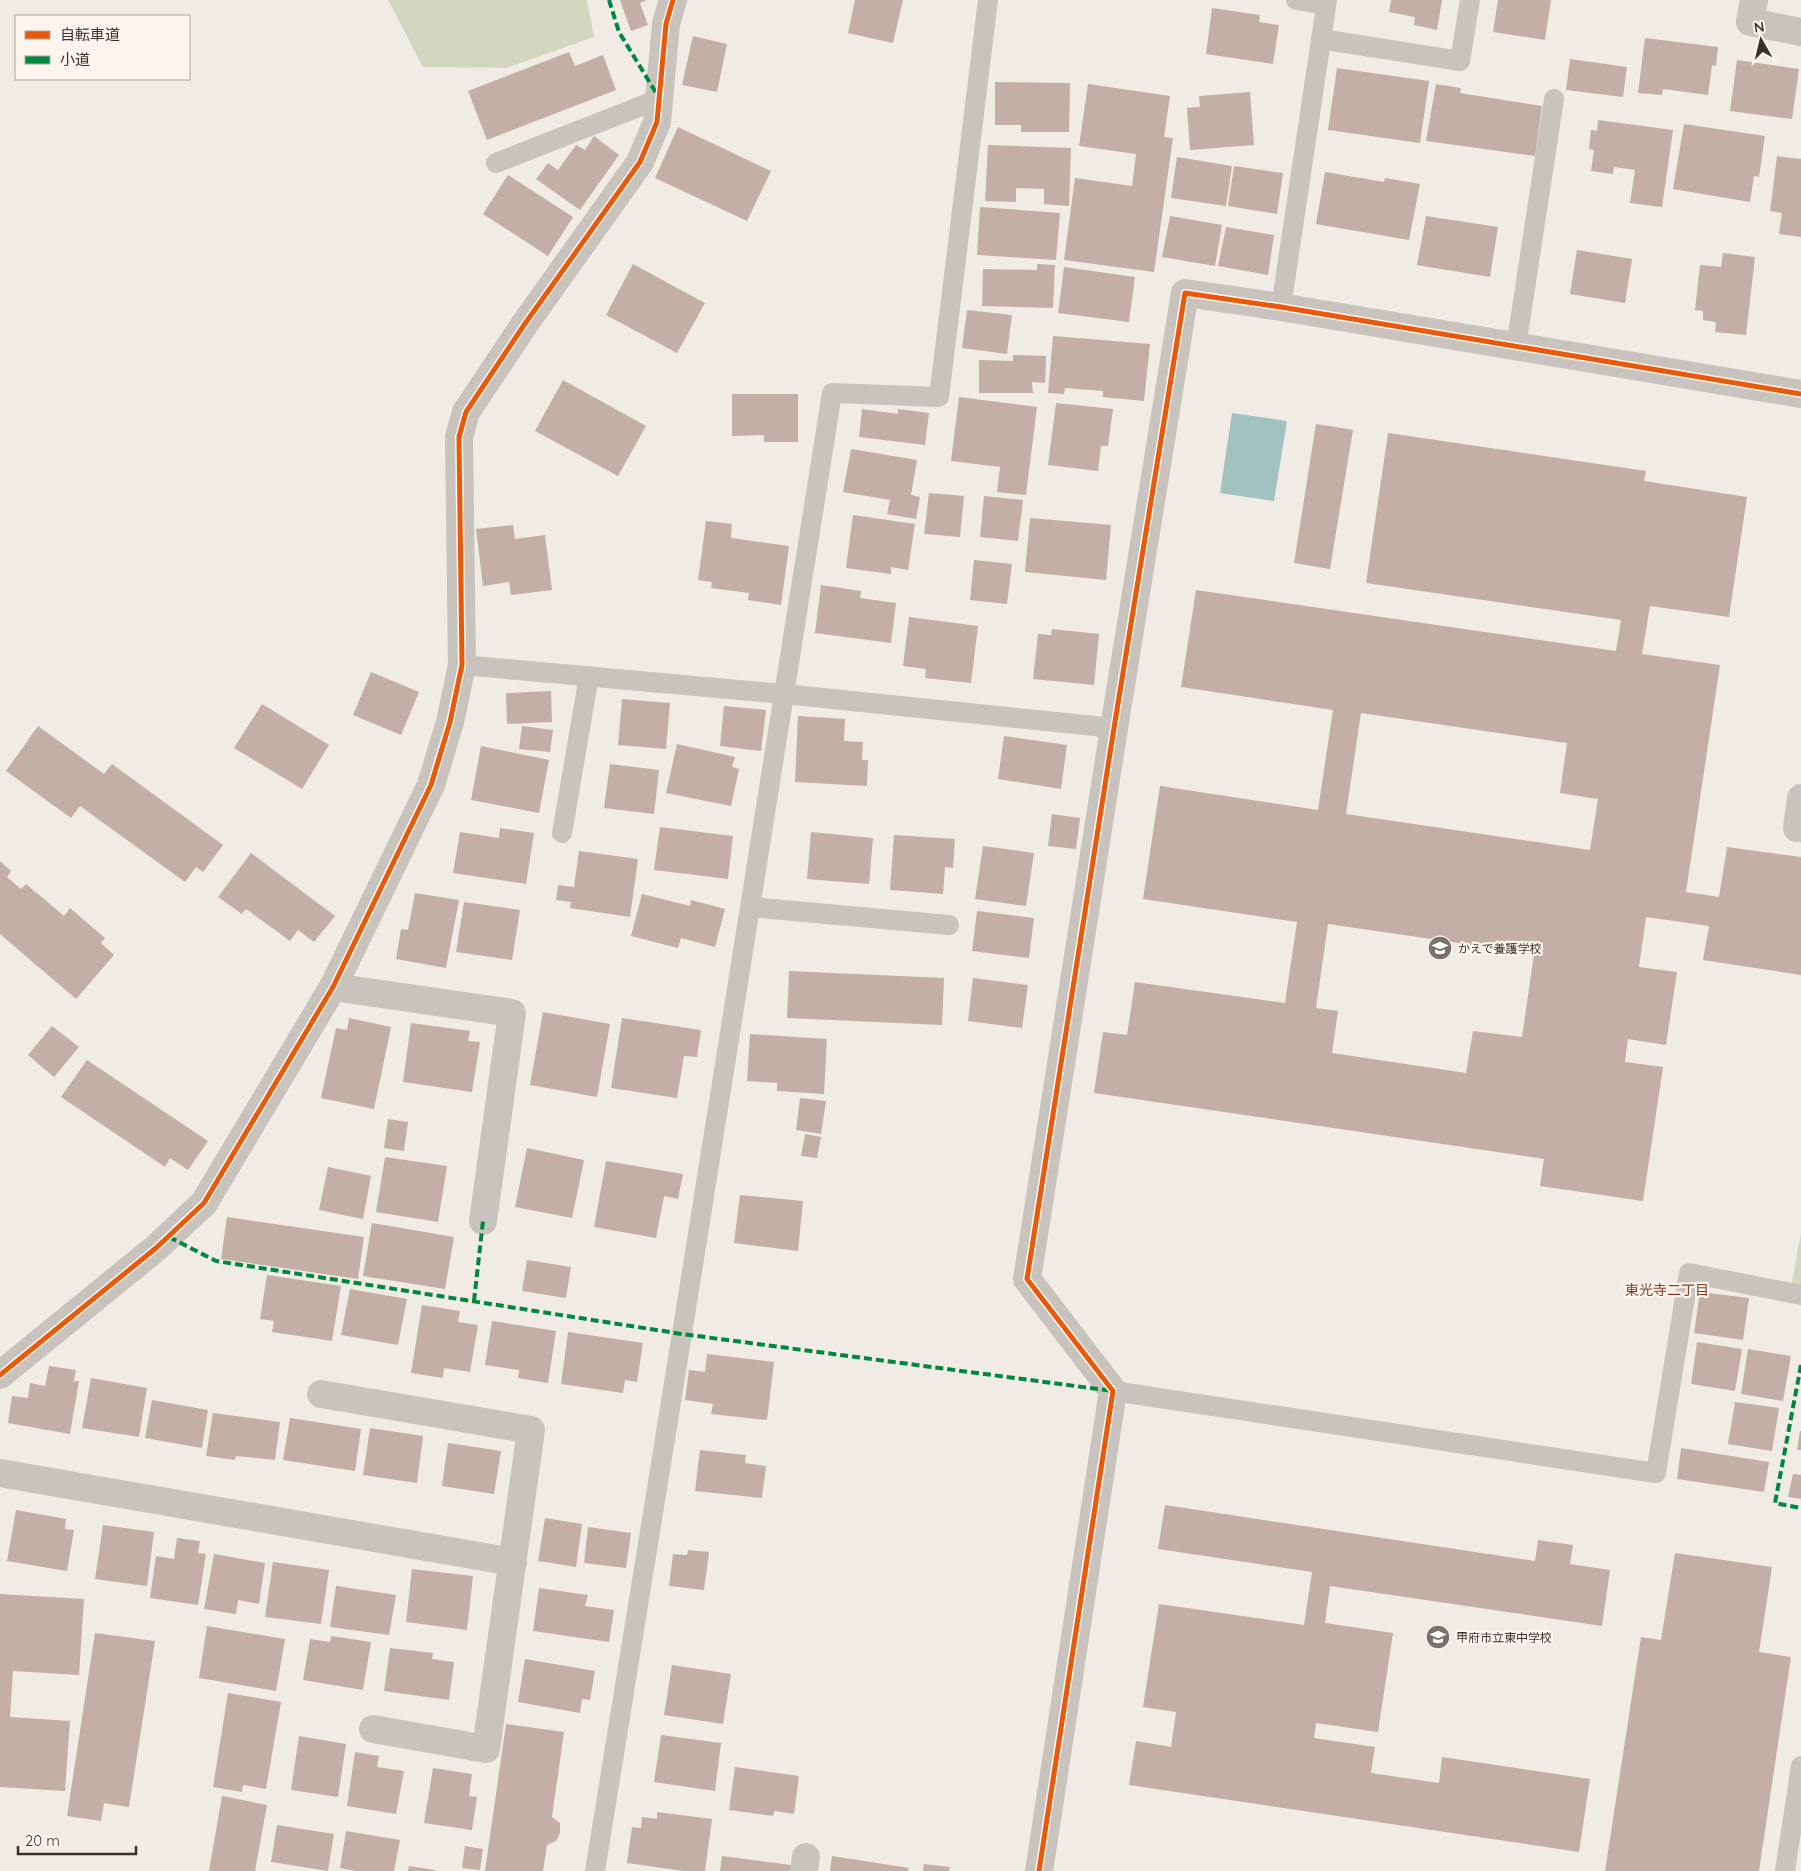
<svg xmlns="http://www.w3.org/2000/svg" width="1801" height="1871" font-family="Quicksand,'Noto Sans JP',sans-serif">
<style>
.green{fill:#d1d6bf}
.water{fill:#a1c2c1}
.building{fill:#c3afa7;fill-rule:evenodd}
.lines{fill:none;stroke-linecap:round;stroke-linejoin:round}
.service{stroke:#c9c3be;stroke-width:20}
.minor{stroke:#c9c3be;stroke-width:28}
.quiet{stroke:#00873e;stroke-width:4;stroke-dasharray:8 4;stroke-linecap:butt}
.cycleway-casing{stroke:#fbf5ee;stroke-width:8}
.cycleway{stroke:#e8590c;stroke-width:5}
.labels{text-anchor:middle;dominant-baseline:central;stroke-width:4.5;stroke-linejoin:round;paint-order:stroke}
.poi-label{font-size:12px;fill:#3b302b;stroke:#fbf5ee;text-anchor:start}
.neighbourhood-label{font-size:14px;fill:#8c3b22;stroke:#fbf5ee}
</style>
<rect width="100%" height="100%" fill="#f0ebe5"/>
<!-- green -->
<g class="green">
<polygon points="388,0 587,0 594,37 506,68 423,67"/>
<polygon points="1801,1233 1801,1295 1790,1294"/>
</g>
<!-- water -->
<polygon class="water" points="1232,413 1287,421 1274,501 1220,493"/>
<!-- building -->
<g class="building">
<polygon points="620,0 647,0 640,3 648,25 631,31"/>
<polygon points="855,0 903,0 893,43 848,33"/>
<polygon points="1391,0 1442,0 1437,30 1414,25 1415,17 1389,12"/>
<polygon points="1498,0 1551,0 1545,40 1493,32"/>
<polygon points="1212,8 1260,15 1259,22 1279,25 1273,64 1206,54"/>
<polygon points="693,36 727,44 717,92 682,85"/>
<polygon points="1645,38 1718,47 1716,66 1712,65 1708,95 1663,89 1662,95 1638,93"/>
<polygon points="569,52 575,66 603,55 616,90 487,140 468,91"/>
<polygon points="1570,59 1627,67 1623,97 1566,90"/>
<polygon points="1737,60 1799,69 1792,119 1730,111"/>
<polygon points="1337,68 1429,81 1420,143 1328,130"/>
<polygon points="995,82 1070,83 1069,132 1021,132 1021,125 995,125"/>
<polygon points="1088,84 1170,96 1164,137 1173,138 1154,272 1064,260 1075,178 1132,186 1136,154 1079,146"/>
<polygon points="1436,84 1461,88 1460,93 1542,106 1535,156 1426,141"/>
<polygon points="1250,92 1254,145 1190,150 1187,108 1200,107 1199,96"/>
<polygon points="1598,120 1673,130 1662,207 1630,203 1635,170 1614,167 1613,174 1591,171 1594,150 1589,149 1591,130 1597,131"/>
<polygon points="1684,124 1765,136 1759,177 1754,176 1750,202 1673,189"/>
<polygon points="678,127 771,171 747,221 655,178"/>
<polygon points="594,136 619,155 580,210 536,179 548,163 558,170 576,145 585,150"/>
<polygon points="988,145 1071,148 1069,206 1044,204 1044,189 1016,188 1016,202 985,201"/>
<polygon points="1777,156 1801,159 1801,237 1779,234 1782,213 1770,211"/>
<polygon points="1177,157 1232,166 1226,206 1171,198"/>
<polygon points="1234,166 1283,173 1277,214 1228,206"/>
<polygon points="1325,172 1384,182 1385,178 1420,184 1409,240 1316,224"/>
<polygon points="508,175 573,217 548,256 483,214"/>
<polygon points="980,207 1060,213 1056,260 977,255"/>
<polygon points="1170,216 1222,225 1215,266 1162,257"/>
<polygon points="1426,216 1498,227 1490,277 1417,265"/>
<polygon points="1226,227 1274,235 1268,275 1218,266"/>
<polygon points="1577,250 1632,259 1625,303 1570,294"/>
<polygon points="1723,253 1755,257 1746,335 1715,332 1716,322 1703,320 1703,311 1695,310 1700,265 1721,267"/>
<polygon points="633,264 705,303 677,353 606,315"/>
<polygon points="1037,264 1055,265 1053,308 982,306 983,269 1037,270"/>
<polygon points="1064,267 1135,277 1129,322 1058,313"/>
<polygon points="967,310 1012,315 1007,354 962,348"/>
<polygon points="1053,336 1150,344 1144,401 1103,397 1103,391 1065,388 1064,394 1048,393"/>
<polygon points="1013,355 1046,356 1045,383 1032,382 1033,393 979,393 979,360 1013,361"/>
<polygon points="563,380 646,426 618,476 535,431"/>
<polygon points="732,394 798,394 798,442 764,442 764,435 732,436"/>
<polygon points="959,397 1037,407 1026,495 997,492 1000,467 951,461"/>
<polygon points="1056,403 1113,409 1108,446 1101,446 1098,471 1048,465"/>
<polygon points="862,409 898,414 898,409 929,413 925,445 859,437"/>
<polygon points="1316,424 1353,430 1330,569 1294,563"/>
<path d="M1388 433 1646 471 1644 481 1747 497 1729 617 1650 606 1642 654 1720 665 1686 892 1719 897 1727 847 1801 857V975L1703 960 1709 926 1646 917 1639 967 1677 972 1666 1045 1628 1039 1625 1062 1663 1067 1643 1201 1540 1186 1544 1159 1094 1093 1103 1032 1127 1035 1135 982 1285 1003 1297 922 1143 899 1160 786 1318 810 1333 710 1181 687 1196 590 1616 651 1621 620 1366 583ZM1361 713 1567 743 1560 793 1598 799 1590 850 1346 814ZM1328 924 1534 954 1522 1037 1473 1031 1466 1073 1332 1053 1338 1011 1316 1008Z"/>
<polygon points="851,449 917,460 911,495 920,497 916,519 887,514 890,500 843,492"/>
<polygon points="929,493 964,496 960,537 924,534"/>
<polygon points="984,496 1023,500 1018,541 980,537"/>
<polygon points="853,515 915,524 908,570 891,567 891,574 846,568"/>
<polygon points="1030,518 1111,525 1106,580 1025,572"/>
<polygon points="706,521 732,524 731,538 789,546 781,605 748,600 749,593 711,588 712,582 698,580"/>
<polygon points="513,525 515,539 545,535 552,590 511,595 509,582 483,586 476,529"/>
<polygon points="974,560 1012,564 1007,604 970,600"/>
<polygon points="821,585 861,591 860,598 896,603 891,643 815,633"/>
<polygon points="909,617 978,626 971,683 925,678 926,669 903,666"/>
<polygon points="1052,629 1099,634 1094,685 1033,679 1038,634 1051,635"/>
<polygon points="371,672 419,692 401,735 353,715"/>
<polygon points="551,691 552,722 507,724 506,693"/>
<polygon points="622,699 670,703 666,749 618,745"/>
<polygon points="262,704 329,745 302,789 234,748"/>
<polygon points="724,706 766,710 761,751 720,746"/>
<polygon points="798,716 845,719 844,741 863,742 862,760 868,760 867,786 795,782"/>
<polygon points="38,726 104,774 112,764 223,845 203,872 196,867 185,882 80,806 71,818 6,771"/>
<polygon points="522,726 553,730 550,752 519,749"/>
<polygon points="1004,736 1067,745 1061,789 998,779"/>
<polygon points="677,744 735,757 732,767 739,769 731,806 666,793"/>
<polygon points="481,746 549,760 539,813 471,800"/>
<polygon points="610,764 659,770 654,814 604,808"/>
<polygon points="1052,814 1080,818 1076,849 1048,846"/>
<polygon points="660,827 733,836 728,879 654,870"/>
<polygon points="500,828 534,833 526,884 453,873 460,832 499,838"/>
<polygon points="811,832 873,838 869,884 807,879"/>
<polygon points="894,835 955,839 953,868 945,867 943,894 890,890"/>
<polygon points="983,846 1034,853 1026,906 975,899"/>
<polygon points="579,851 638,859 630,917 570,908 571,902 556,900 558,885 574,887"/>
<polygon points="251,853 335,916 314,942 298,930 290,941 246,909 242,914 218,897"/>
<polygon points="0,861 11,871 7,877 21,889 26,884 64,916 70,908 105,938 101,943 114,955 76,999 0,934"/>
<polygon points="415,893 459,900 446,968 396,959 401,929 408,930"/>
<polygon points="642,894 690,906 691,900 725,909 715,947 681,938 678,948 631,936"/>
<polygon points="464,902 520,910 512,960 456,952"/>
<polygon points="977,911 1034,918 1029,958 972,951"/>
<polygon points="789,971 944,978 942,1025 787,1018"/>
<polygon points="973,978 1028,985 1022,1028 968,1021"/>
<polygon points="543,1012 610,1024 597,1097 530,1085"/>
<polygon points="349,1018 391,1027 374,1109 321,1098 336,1028 347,1030"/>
<polygon points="622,1018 701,1030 697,1057 684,1056 677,1098 611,1088"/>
<polygon points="411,1023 470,1031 468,1041 480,1042 472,1092 403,1082"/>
<polygon points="52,1026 79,1047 54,1077 28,1055"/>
<polygon points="750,1034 827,1039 824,1094 777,1091 777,1083 747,1081"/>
<polygon points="87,1060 208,1141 188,1170 170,1158 165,1167 61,1097"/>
<polygon points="800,1098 826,1101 821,1134 796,1130"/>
<polygon points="388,1119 408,1122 404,1151 384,1148"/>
<polygon points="805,1134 821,1137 817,1158 801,1156"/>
<polygon points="527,1148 584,1160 572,1218 515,1207"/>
<polygon points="385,1157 447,1166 438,1222 376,1212"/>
<polygon points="606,1161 683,1174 678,1199 664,1196 656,1238 594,1227"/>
<polygon points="328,1167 371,1176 363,1219 319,1210"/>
<polygon points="740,1195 803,1201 798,1251 734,1243"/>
<polygon points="227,1217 364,1237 358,1279 221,1259"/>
<polygon points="372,1223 454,1237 445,1289 363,1276"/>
<polygon points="527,1260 571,1267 566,1298 522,1291"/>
<polygon points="267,1275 341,1286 332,1341 272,1332 274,1321 260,1319"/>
<polygon points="350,1289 407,1299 398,1345 341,1335"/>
<polygon points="1700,1292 1749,1298 1743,1340 1694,1333"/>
<polygon points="422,1305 460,1311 458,1322 478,1325 470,1372 444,1368 443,1378 411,1373"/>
<polygon points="492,1321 556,1331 548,1383 518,1378 519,1370 485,1365"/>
<polygon points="568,1332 643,1343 637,1382 625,1380 623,1393 561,1384"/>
<polygon points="1697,1342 1742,1349 1735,1391 1691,1384"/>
<polygon points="1748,1349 1791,1356 1783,1401 1741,1394"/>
<polygon points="707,1354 774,1362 767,1420 711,1414 713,1404 685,1400 689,1370 705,1372"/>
<polygon points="49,1366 76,1370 74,1381 79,1381 70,1434 8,1423 12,1396 28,1398 30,1383 45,1386"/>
<polygon points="91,1378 147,1388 139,1437 82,1428"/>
<polygon points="152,1400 208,1410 202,1448 145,1438"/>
<polygon points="1735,1402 1779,1408 1772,1451 1728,1444"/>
<polygon points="213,1413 280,1422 275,1460 236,1456 235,1460 206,1456"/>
<polygon points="290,1418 361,1429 355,1471 283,1460"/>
<polygon points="370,1428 423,1436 417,1483 363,1475"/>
<polygon points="1800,1431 1801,1431 1801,1450 1797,1450"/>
<polygon points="448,1443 501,1451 494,1494 442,1486"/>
<polygon points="1681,1448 1769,1462 1764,1492 1677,1479"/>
<polygon points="700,1450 746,1455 745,1463 766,1466 762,1498 695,1491"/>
<polygon points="1793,1474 1801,1475 1801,1499 1788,1497"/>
<polygon points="1165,1505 1535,1561 1538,1540 1573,1545 1570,1564 1610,1570 1602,1626 1330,1586 1325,1623 1393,1633 1378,1732 1316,1723 1314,1738 1375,1747 1371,1773 1439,1783 1442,1757 1590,1779 1579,1852 1129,1785 1136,1741 1171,1747 1176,1712 1143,1707 1159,1604 1304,1625 1312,1572 1158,1549"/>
<polygon points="16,1510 66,1519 65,1529 74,1530 67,1571 7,1561"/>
<polygon points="545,1518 582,1524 576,1567 538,1561"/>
<polygon points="103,1525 154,1532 147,1586 95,1579"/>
<polygon points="588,1527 631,1533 626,1568 584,1563"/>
<polygon points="177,1538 200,1541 198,1553 206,1554 198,1605 150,1598 156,1556 174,1559"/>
<polygon points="688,1550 709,1552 704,1590 669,1586 673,1554 687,1555"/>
<polygon points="1675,1553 1772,1567 1759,1652 1791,1657 1759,1871 1605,1871 1641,1637 1661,1640"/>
<polygon points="214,1554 265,1563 259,1604 238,1600 236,1614 204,1609"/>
<polygon points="273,1562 329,1570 321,1624 265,1617"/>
<polygon points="412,1569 473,1576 467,1630 406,1622"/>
<polygon points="336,1586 396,1595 389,1635 330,1627"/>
<polygon points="539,1588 588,1595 585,1606 614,1610 609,1642 533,1631"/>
<polygon points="0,1594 84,1599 79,1675 13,1671 10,1717 70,1721 65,1791 0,1787"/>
<polygon points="207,1626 285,1639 276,1691 199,1678"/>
<polygon points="95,1633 155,1641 129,1807 104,1803 101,1821 67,1816"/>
<polygon points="331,1636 371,1642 363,1690 303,1680 310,1639 330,1642"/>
<polygon points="390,1648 433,1653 432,1659 454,1662 449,1700 384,1691"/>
<polygon points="525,1659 595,1671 590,1700 582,1699 580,1713 518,1702"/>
<polygon points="672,1665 731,1674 723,1724 664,1715"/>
<polygon points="228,1693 281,1702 266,1789 243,1785 242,1792 213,1787"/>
<polygon points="506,1724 564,1732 552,1817 560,1823 560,1833 556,1841 547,1845 543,1871 485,1871"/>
<polygon points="661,1735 721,1743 715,1791 654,1782"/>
<polygon points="299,1736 346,1744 338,1797 291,1790"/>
<polygon points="355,1752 379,1756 377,1767 404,1771 396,1814 347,1806"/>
<polygon points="735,1767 799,1776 794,1814 774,1811 773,1816 729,1810"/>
<polygon points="433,1768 472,1774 469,1796 477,1797 472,1830 424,1823"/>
<polygon points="222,1796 267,1805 255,1871 209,1871"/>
<polygon points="657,1812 712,1819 705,1871 683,1871 627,1863 632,1827 641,1828 642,1817 657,1819"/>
<polygon points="277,1825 334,1834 328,1871 271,1862"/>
<polygon points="346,1831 400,1840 394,1871 356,1871 340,1868"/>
<polygon points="465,1846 483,1849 480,1870 462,1868"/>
<polygon points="722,1856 791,1865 791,1871 720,1871"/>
<polygon points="832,1856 909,1868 908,1871 830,1871"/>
<polygon points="924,1864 950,1867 949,1871 923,1871"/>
<polygon points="409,1866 435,1870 435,1871 408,1871"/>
</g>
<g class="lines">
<!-- service -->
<g class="service">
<polyline points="1296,0 1326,5"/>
<polyline points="1321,39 1460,61 1470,0"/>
<polyline points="496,163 659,99"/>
<polyline points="1281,307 1327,0"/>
<polyline points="1516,347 1554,99"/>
<polyline points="462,665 784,694 1114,728"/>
<polyline points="562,833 589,676"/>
<polyline points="750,907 949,925"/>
<polyline points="1113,1391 1656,1473 1689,1273 1801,1295"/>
<polyline points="595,1871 682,1334 832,393 939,397 988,0"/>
<polyline points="1785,1871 1801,1766"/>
</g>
<!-- minor -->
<g class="minor">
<polyline points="1754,0 1750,22 1801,32"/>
<polyline points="1801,798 1797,828 1801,828"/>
<polyline points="333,987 512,1013 483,1221"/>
<polyline points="0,1375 156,1248 204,1203 333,987 431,785 450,722 462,665 459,437 466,412 524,325 640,162 657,122 666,24 673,0"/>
<polyline points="321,1394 531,1430 486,1749 373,1729"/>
<polyline points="0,1473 513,1562"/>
<polyline points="804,1871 806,1857"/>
<polyline points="1039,1871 1113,1391 1027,1279 1114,728 1185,293 1281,307 1801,394"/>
</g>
<!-- quiet -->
<g class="quiet">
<polyline points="609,0 619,32 658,96"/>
<polyline points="169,1237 216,1261 682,1334 1113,1391"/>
<polyline points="474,1301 483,1221"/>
<polyline points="1801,1365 1775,1503 1801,1508"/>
</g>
<!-- cycleway casing -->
<g class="cycleway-casing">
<g id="cycleway">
<polyline points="0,1375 156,1248 204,1203 333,987 431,785 450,722 462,665 459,437 466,412 524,325 640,162 657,122 666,24 673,0"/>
<polyline points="1039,1871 1113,1391 1027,1279 1114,728 1185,293 1281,307 1801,394"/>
</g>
</g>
<!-- cycleway -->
<use href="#cycleway" class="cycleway"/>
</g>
<!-- icons -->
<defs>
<g id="school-disc" transform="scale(1.25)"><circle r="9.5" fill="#7a716c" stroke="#fbf5ee"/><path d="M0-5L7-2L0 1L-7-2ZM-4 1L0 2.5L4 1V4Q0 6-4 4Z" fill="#fff"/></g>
</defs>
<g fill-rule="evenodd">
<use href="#school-disc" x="1440" y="948"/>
<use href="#school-disc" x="1438" y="1637"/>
</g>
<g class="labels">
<!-- poi labels -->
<g class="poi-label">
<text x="1458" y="948">かえで養護学校</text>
<text x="1456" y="1637">甲府市立東中学校</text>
</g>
<!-- neighbourhood labels -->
<g class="neighbourhood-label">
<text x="1667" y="1290">東光寺二丁目</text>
</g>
</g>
<!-- legend -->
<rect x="15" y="15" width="175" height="65" fill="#fbf5ee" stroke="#aea6a0"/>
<rect x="25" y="31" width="25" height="8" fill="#e8590c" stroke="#aea6a0"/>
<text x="60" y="40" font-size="15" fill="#3b302b">自転車道</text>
<rect x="25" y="56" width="25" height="8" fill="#00873e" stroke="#aea6a0"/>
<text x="60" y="65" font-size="15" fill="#3b302b">小道</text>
<!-- north arrow -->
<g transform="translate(1761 40) rotate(352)" stroke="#fbf5ee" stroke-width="4" paint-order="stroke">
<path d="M0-4L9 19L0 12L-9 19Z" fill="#3b302b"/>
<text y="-8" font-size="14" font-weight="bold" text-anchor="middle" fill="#3b302b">N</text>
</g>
<!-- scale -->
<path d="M18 1846v8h118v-8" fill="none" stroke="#3b302b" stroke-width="2.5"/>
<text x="25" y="1846" font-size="15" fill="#3b302b" stroke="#fbf5ee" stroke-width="4" paint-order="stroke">20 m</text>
</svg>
